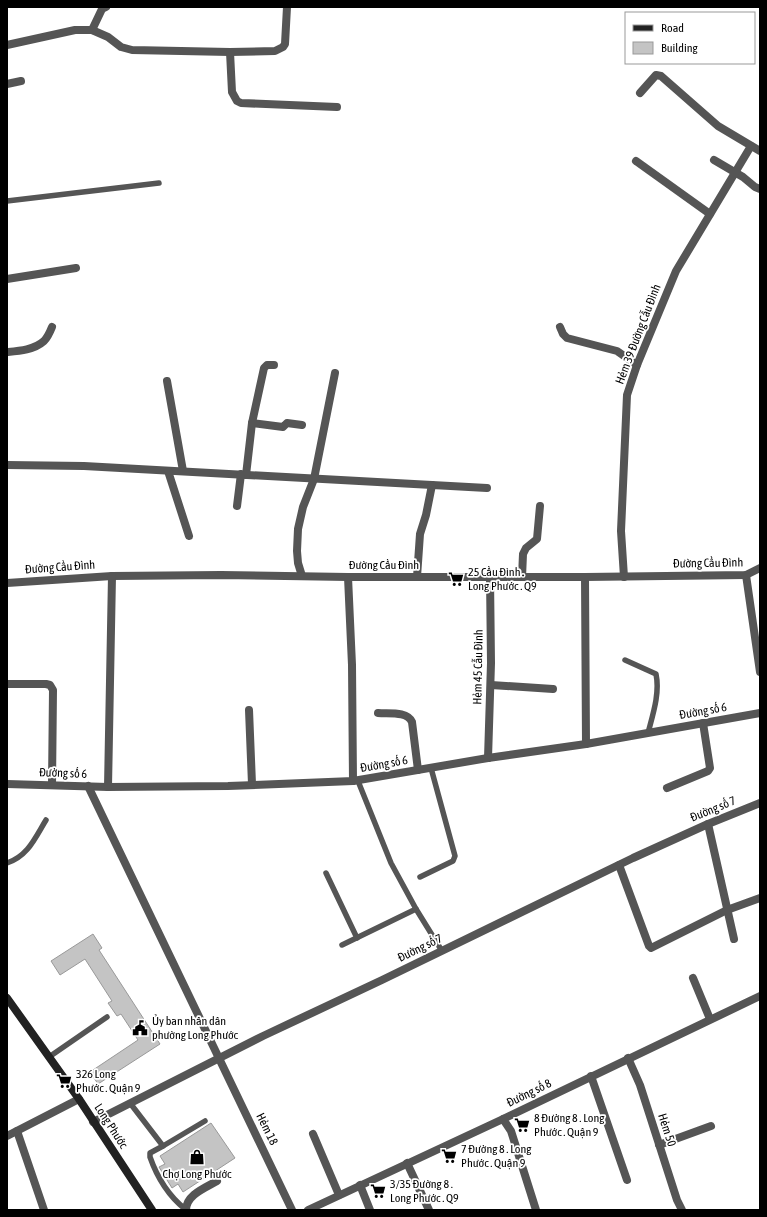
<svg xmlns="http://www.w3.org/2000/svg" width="767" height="1217" font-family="'Asap Condensed',sans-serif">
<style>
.building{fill:#c4c4c4;stroke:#999}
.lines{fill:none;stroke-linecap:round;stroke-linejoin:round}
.lane{stroke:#555;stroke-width:5.5}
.street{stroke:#555;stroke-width:8}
.secondary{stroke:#222;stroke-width:8}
.labels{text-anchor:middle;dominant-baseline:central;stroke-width:3.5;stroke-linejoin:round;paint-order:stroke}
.street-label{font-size:12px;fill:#000;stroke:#fff}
.poi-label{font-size:12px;fill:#000;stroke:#fff;text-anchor:start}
</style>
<rect width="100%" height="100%" fill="#fff"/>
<!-- building -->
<g class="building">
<polygon points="93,934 102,948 99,950 160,1044 98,1084 90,1072 138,1040 121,1014 117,1016 108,1003 112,1001 85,959 60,975 51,961"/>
<polygon points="211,1123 235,1158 183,1192 178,1184 172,1188 159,1167 165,1164 160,1156"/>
</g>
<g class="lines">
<!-- lane -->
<g class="lane">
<polyline points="7,201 159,183"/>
<path d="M625 660 656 674C660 693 653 714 648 733"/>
<polyline points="358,781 391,863 416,909 442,951"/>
<path d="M7 863C28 856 35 838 46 820"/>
<polyline points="326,873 357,938"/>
<polyline points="420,877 453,861 455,856 431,768"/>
<polyline points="342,945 416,909"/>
<polyline points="49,1057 107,1017"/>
<polyline points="130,1103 163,1146 205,1121"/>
<path d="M163 1146 150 1153V1157C157 1177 169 1196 185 1209"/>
</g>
<!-- street -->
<g class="street">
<polyline points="92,30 102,9 106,7"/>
<polyline points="7,45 75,30 92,30 108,37 121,47 132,50 230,52 275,51 283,47 285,44 287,7"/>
<polyline points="230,52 232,92 237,101 241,103 337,107"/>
<polyline points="7,84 21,81"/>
<polyline points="640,93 656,75 661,76 718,126 760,151"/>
<polyline points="714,160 743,177 755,187 760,189"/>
<polyline points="636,161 710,214"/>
<polyline points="7,279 76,268"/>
<polyline points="560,327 563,334 567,338 617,351 637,365"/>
<path d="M7 352C19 351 34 350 44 341 47 338 50 332 52 327"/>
<polyline points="167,381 183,471"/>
<polyline points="252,423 283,427 287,423 302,425"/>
<polyline points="7,465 84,466 487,488"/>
<polyline points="168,471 189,536"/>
<polyline points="246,475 252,423 264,368 267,365 274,365"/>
<polyline points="237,506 241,474"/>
<polyline points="746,575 760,672"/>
<polyline points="302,576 298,563 297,551 298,529 303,507 314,479 335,373"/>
<polyline points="348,577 352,665 353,781"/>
<polyline points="417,577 420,534 426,515 432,485"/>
<polyline points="522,577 523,554 526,548 537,539 540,506"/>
<polyline points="585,577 586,744"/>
<polyline points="624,577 621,531 627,395 637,365 676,271 751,146"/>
<polyline points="7,583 112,576 221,575 348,577 585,577 746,575 760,568"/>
<polyline points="7,684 46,684 50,685 53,690 52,785"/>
<polyline points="491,685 553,689"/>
<polyline points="249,710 252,784"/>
<path d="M378 713C389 714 407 711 412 722L418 770"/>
<polyline points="488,758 491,663 490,577"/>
<polyline points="7,784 108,787 228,786 353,781 488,758 586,744 760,713"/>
<polyline points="88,786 292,1210"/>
<polyline points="108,787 112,576"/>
<polyline points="667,788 708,771 710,768 703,723"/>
<polyline points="708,824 734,939"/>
<polyline points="619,865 649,946 651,948 727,910 760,898"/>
<polyline points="693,978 710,1019"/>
<polyline points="628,1058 640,1085 677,1200 682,1210"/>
<polyline points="591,1076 627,1180"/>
<polyline points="503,1119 511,1131 536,1210"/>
<polyline points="93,1122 263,1036 382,980 633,858 708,824 760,803"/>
<polyline points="17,1131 44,1210"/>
<polyline points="313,1134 339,1195"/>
<polyline points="7,1136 79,1099"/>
<polyline points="659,1145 711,1126"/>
<polyline points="407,1163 429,1210"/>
<polyline points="360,1185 370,1210"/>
<path d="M186 1210C186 1195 205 1188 217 1181"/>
<polyline points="308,1210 503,1119 760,996"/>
</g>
<!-- secondary -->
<polyline class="secondary" points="7,998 79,1099 152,1210"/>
</g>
<!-- icons -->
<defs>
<g id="supermarket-bare" transform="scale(1.2)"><path d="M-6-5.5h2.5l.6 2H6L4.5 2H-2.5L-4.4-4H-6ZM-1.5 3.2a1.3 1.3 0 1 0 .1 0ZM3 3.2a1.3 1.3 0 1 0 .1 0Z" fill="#000" stroke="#fff" stroke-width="2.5" paint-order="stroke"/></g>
<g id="civic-bare" transform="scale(1.2)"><path d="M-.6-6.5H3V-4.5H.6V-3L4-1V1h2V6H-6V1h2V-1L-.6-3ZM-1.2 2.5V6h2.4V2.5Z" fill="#000" stroke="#fff" stroke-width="2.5" paint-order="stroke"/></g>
<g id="shop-bare" transform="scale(1.2)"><path d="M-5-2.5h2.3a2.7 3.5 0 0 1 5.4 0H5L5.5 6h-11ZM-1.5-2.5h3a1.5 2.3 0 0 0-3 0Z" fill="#000" stroke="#fff" stroke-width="2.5" paint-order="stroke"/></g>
</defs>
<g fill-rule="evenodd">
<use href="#supermarket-bare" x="456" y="579"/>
<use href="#civic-bare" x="140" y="1028"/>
<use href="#supermarket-bare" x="64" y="1081"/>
<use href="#supermarket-bare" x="522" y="1125"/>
<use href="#supermarket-bare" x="449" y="1156"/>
<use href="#shop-bare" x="197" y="1157"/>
<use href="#supermarket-bare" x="378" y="1191"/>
</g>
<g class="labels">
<!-- street labels -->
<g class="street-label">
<text transform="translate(638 334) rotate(-69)">Hẻm 39 Đường Cẫu Đình</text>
<text transform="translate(708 563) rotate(-1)">Đường Cầu Đình</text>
<text x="384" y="565">Đường Cầu Đình</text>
<text transform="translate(60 567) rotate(-4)">Đường Cầu Đình</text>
<text transform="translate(478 667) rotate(-89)">Hẻm 45 Cẫu Đình</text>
<text transform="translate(703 711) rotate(-10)">Đường số 6</text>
<text transform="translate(384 764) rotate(-10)">Đường số 6</text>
<text transform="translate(63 773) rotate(2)">Đường số 6</text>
<text transform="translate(713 809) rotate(-22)">Đường số 7</text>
<text transform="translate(420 948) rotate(-26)">Đường số 7</text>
<text transform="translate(529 1093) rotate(-26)">Đường số 8</text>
<text transform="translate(111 1126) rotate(57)">Long Phước</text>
<text transform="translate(267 1129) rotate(64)">Hẻm 18</text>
<text transform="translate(667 1130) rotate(72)">Hẻm 50</text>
</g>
<!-- poi labels -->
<g class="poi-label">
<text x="468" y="572">25 Cầu Đình .<tspan x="468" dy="14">Long Phước . Q9</tspan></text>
<text x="152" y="1021">Ủy ban nhân dân<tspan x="152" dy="14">phường Long Phước</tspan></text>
<text x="76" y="1074">326 Long<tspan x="76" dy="14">Phước . Quận 9</tspan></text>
<text x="534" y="1118">8 Đường 8 . Long<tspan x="534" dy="14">Phước . Quận 9</tspan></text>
<text x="461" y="1149">7 Đường 8 . Long<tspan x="461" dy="14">Phước . Quận 9</tspan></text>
<text x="197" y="1174" text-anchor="middle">Chợ Long Phước</text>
<text x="390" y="1184">3/35 Đường 8 .<tspan x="390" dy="14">Long Phước . Q9</tspan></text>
</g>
</g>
<!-- border -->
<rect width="767" height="1217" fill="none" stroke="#000000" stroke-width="16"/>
<!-- legend -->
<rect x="625" y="12" width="130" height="52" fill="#ffffff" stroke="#999999"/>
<rect x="633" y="25" width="20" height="6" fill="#222222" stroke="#999999"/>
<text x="661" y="32" font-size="12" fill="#000000">Road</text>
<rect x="633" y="42" width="20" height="12" fill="#c4c4c4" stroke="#999999"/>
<text x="661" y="52" font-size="12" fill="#000000">Building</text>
</svg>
